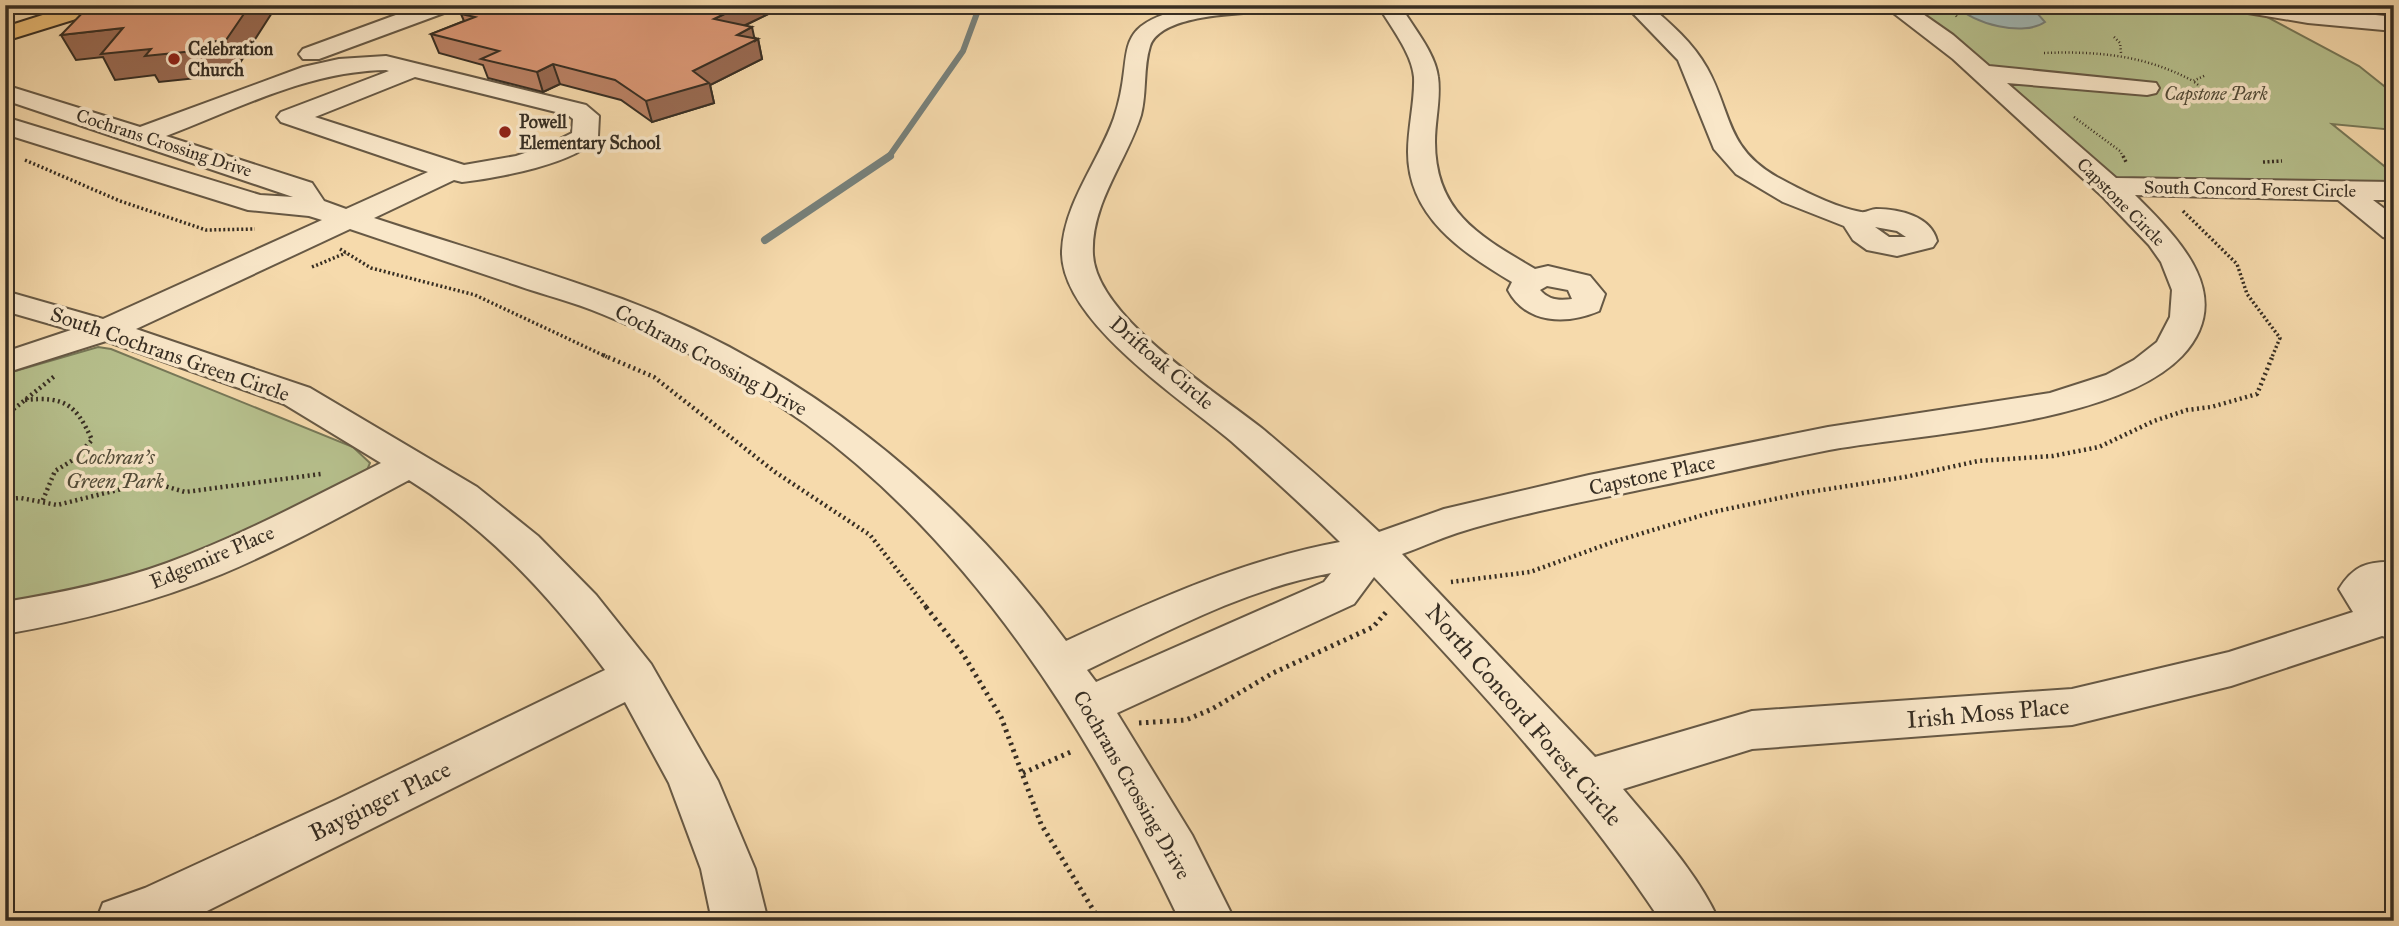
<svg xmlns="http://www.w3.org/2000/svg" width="2399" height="926" font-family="'IM FELL Great Primer',serif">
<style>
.green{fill:#b7c18e;stroke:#777858;stroke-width:2}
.water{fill:#a1b8b5;stroke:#77817b;stroke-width:2}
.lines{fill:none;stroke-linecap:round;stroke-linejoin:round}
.stream-far1{stroke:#77817b;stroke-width:6}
.stream{stroke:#77817b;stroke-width:8}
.minor-casing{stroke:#675945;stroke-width:4}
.major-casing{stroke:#372e23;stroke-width:4}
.path-far3{stroke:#372e23;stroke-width:2.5;stroke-dasharray:1 2.5;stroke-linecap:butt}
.path-far2{stroke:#372e23;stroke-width:3.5;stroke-dasharray:2 2.5;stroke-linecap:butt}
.path-far1{stroke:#372e23;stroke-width:4.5;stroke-dasharray:2 3.5;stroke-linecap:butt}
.path{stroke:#372e23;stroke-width:5;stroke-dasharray:2.5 4.5;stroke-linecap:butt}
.minor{fill:#f9e7c9;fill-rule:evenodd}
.major{fill:#ebbd76;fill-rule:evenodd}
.wall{fill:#bb8265;stroke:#372e23;stroke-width:2}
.shaded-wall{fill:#996a52;stroke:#372e23;stroke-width:2}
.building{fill:#da9775;stroke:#372e23;stroke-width:2}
.poi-dot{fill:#8f2418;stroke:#f9e7c9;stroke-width:2.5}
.labels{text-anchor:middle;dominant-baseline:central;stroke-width:7;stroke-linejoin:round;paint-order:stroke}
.far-poi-label{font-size:18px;font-weight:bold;fill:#372e23;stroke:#f9e7c9;text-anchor:start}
.far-park-label{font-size:18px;font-style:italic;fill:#514b38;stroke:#f9e7c9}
.far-street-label{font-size:18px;fill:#372e23;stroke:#f9e7c9}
.street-label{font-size:21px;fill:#372e23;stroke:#f9e7c9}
.park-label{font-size:21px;font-style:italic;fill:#514b38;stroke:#f9e7c9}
.near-street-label{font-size:24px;fill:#372e23;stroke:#f9e7c9}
</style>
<rect width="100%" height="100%" fill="#f6daac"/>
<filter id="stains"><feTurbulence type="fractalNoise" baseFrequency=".00286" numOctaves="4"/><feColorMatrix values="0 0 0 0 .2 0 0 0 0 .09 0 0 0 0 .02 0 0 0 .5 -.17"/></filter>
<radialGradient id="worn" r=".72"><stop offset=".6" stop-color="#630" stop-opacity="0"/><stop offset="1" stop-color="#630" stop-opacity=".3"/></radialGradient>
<!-- green -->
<g class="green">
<polygon points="1902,5 2225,5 2256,11 2359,66 2394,94 2394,130 2332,124 2394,174 2394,185 2118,178 2110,174"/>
<polygon points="98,347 111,349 353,447 370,463 365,475 331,495 147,574 5,606 5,374"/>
</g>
<!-- water -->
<path class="water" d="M1956 5H2030L2045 22C2024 37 1972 24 1956 5Z"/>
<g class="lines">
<!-- stream-far1 -->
<polyline class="stream-far1" points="888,158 963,51 980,5"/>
<!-- stream -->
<polyline class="stream" points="765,240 890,156"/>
<!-- minor casing -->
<g class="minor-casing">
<g id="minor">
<polygon points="423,5 455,5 452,10 319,59 303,59 299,54 303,49"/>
<path d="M1198 5H1268L1265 10 1257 12C1231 14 1160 16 1150 46 1143 68 1147 92 1141 115 1127 161 1090 204 1093 255 1097 318 1217 392 1264 430 1303 463 1342 497 1379 532L1444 509 1589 475 1828 427 2050 393 2106 375 2134 360 2157 342 2170 317 2172 290 2161 262 2149 245 2103 197 1953 59 1883 5H1910L1953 35 1989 66 2156 83 2159 88 2156 93 2147 95 2007 83 2116 178 2394 182V200H2373L2394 216V240L2383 237 2338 200 2135 195C2178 238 2238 296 2182 356 2116 425 1923 433 1829 450 1773 461 1718 474 1663 485 1594 500 1524 512 1457 533 1438 539 1420 548 1402 554L1595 757 1752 711 2072 689 2229 652 2353 612 2339 589C2353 566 2367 561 2394 562V592L2384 591 2394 601V639L2382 636 2231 686 2072 725 1752 749 1623 789C1657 830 1697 872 1719 921H1661C1579 797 1476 685 1374 577L1354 604 1117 713 1192 835 1235 921H1180C1092 735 975 547 806 424 743 379 673 343 602 314 574 302 544 295 516 285 461 266 405 248 350 229L136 329 310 388 477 487 538 536 596 595 651 664 718 781 755 869 768 921H712L701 869 669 783 625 702 187 921H96L103 903 145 888 336 800 605 670C550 596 488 529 409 480 347 513 286 547 222 574 152 603 79 621 5 634V602C60 593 115 582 167 563 241 536 311 498 381 463L284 404 106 341 5 373V352L71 330 5 311V291L103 319 322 220 309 216 248 210 5 134V117L260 195 293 197 5 100V85L140 127 303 67 339 59 386 56 586 105 599 116 598 136C579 164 495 178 462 182L454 180 374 218C456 245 541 269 622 299 800 365 954 488 1066 641 1155 600 1243 560 1340 542 1305 507 1268 474 1231 441 1183 400 1060 321 1062 251 1064 203 1098 163 1114 118 1138 49 1102 26 1198 5ZM386 70 389 71 281 112 277 117 281 122 428 172 346 209 324 201 312 183 166 136C237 109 309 71 386 70ZM415 77 568 115 573 119 572 133 548 145 516 156 464 165 315 117ZM1331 573 1324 582 1096 682 1087 670C1166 632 1245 589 1331 573Z"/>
<path d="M1378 5H1400C1412 26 1435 52 1438 77 1441 98 1435 120 1435 142 1435 213 1481 237 1535 269L1548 266 1590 276 1605 294 1599 311C1566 325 1526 324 1508 290L1512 282C1462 252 1408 217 1408 152 1408 127 1415 101 1414 77 1412 53 1390 26 1378 5ZM1547 286 1568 290 1572 299C1559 301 1549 300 1540 290Z"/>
<path d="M1625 5H1649C1671 24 1693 43 1707 68 1732 113 1725 147 1777 177 1799 189 1836 208 1861 212 1866 213 1871 209 1876 209 1899 209 1931 216 1937 241L1933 247 1897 256 1867 250 1853 240 1844 226 1783 202 1736 174 1714 149 1678 60ZM1875 227 1897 231 1906 237H1889Z"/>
<polygon points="2231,5 2283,5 2394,17 2394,31 2308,23 2242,12 2234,10"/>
</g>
</g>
<!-- major casing -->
<g class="major-casing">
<polygon id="major" points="74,5 108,5 105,10 5,41 5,27"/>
</g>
<!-- path-far3 -->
<g class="path-far3">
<polyline points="1947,5 1958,18"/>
<polyline points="2114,37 2120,43 2121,53"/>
<path d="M2044 53C2097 51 2145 55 2193 81"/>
<polyline points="2170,91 2197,92 2202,88 2193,81 2206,75"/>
<polyline points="2074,117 2120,151 2124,158"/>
</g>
<!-- path-far2 -->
<g class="path-far2">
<polyline points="2123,156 2127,164"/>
<polyline points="25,160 120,201 206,230 255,229"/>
<polyline points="2263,162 2282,161"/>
<polyline points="2183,211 2237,264 2247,294 2280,338 2272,357"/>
<polyline points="340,249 371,268 475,295 607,357"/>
<polyline points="312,267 346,253"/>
</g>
<!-- path-far1 -->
<g class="path-far1">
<polyline points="603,355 654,377 775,472 870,535 927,608"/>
<path d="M25 400C64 396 76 404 92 440L73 460 55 471 42 502"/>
<polyline points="5,416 56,375"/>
<polyline points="5,499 21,498 57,505 142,484 161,485 185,492 321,474"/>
<polyline points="1451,582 1530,572 1613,542 1713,512 1803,493 1905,477 1978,461 2053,456 2099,447 2154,421 2187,410 2211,407 2257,394 2273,355"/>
</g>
<!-- path -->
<g class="path">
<polyline points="926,607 963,654 1001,717 1041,824 1100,921"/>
<polyline points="1139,723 1186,720 1212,709 1273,673 1373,627 1388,610"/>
<polyline points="1023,773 1073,751"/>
</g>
<!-- minor -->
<use href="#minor" class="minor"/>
<!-- major -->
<use href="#major" class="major"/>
</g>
<!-- wall -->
<polygon class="wall" points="462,5 787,5 744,26 755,38 758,39 762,59 710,85 714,103 652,122 621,100 560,84 543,92 488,78 483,65 439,53 431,34 464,21 461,14 464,13"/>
<!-- shaded-wall -->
<g class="shaded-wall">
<polygon points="250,5 277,5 238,66 222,67 216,76 159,82 155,75 115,80 103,57 76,60 61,35 123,28 151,49 209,42"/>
<polygon points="743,5 787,5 718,38 714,19"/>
<polygon points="752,27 755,41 758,39 762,59 710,85 714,103 652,122 646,101 693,71 737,35"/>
<polygon points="553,64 560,84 543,92 537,72"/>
</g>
<!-- building -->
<g class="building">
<polygon points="250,5 226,40 209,42 204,50 145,56 151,49 101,54 123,28 61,35 89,6"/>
<polygon points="468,5 743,5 714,19 752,27 737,35 758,39 693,71 709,83 646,101 615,80 553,64 537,72 481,59 499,51 431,34 475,17 461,14 479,8"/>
</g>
<!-- markers -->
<g class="poi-dot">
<circle cx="174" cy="59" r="7"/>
<circle cx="505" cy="132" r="7"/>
</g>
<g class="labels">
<!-- far-poi labels -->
<g class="far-poi-label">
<text x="188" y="49">Celebration<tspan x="188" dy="21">Church</tspan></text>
<text x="519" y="122">Powell<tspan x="519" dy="21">Elementary School</tspan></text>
</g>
<!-- far-park labels -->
<g class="far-park-label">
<text x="2216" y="94">Capstone Park</text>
</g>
<!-- far-street labels -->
<g class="far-street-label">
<text transform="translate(164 143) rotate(18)">Cochrans Crossing Drive</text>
<text transform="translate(2250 189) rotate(1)">South Concord Forest Circle</text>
<text transform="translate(2121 202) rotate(45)">Capstone Circle</text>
</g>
<!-- street labels -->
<g class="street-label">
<text transform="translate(170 354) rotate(19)">South Cochrans Green Circle</text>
<text transform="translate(711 360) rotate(28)">Cochrans Crossing Drive</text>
<text transform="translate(1162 363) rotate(41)">Driftoak Circle</text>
<text transform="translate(1652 475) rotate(-12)">Capstone Place</text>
<text transform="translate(212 557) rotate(-23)">Edgemire Place</text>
<text transform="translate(1132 785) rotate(60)">Cochrans Crossing Drive</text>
</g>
<!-- park labels -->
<g class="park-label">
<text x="115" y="457">Cochran's<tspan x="115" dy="24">Green Park</tspan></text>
</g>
<!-- near-street labels -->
<g class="near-street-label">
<text transform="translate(1988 713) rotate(-5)">Irish Moss Place</text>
<text transform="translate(1524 715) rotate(49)">North Concord Forest Circle</text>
<text transform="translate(380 801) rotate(-26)">Bayginger Place</text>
</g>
</g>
<!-- margin -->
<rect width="2399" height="926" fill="none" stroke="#f6daac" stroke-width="28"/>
<rect x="7" y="7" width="2385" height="912" fill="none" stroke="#372e23" stroke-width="3.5"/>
<rect x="14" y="14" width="2371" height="898" fill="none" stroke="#372e23" stroke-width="2"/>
<rect width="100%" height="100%" filter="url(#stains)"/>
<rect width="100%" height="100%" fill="url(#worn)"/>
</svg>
